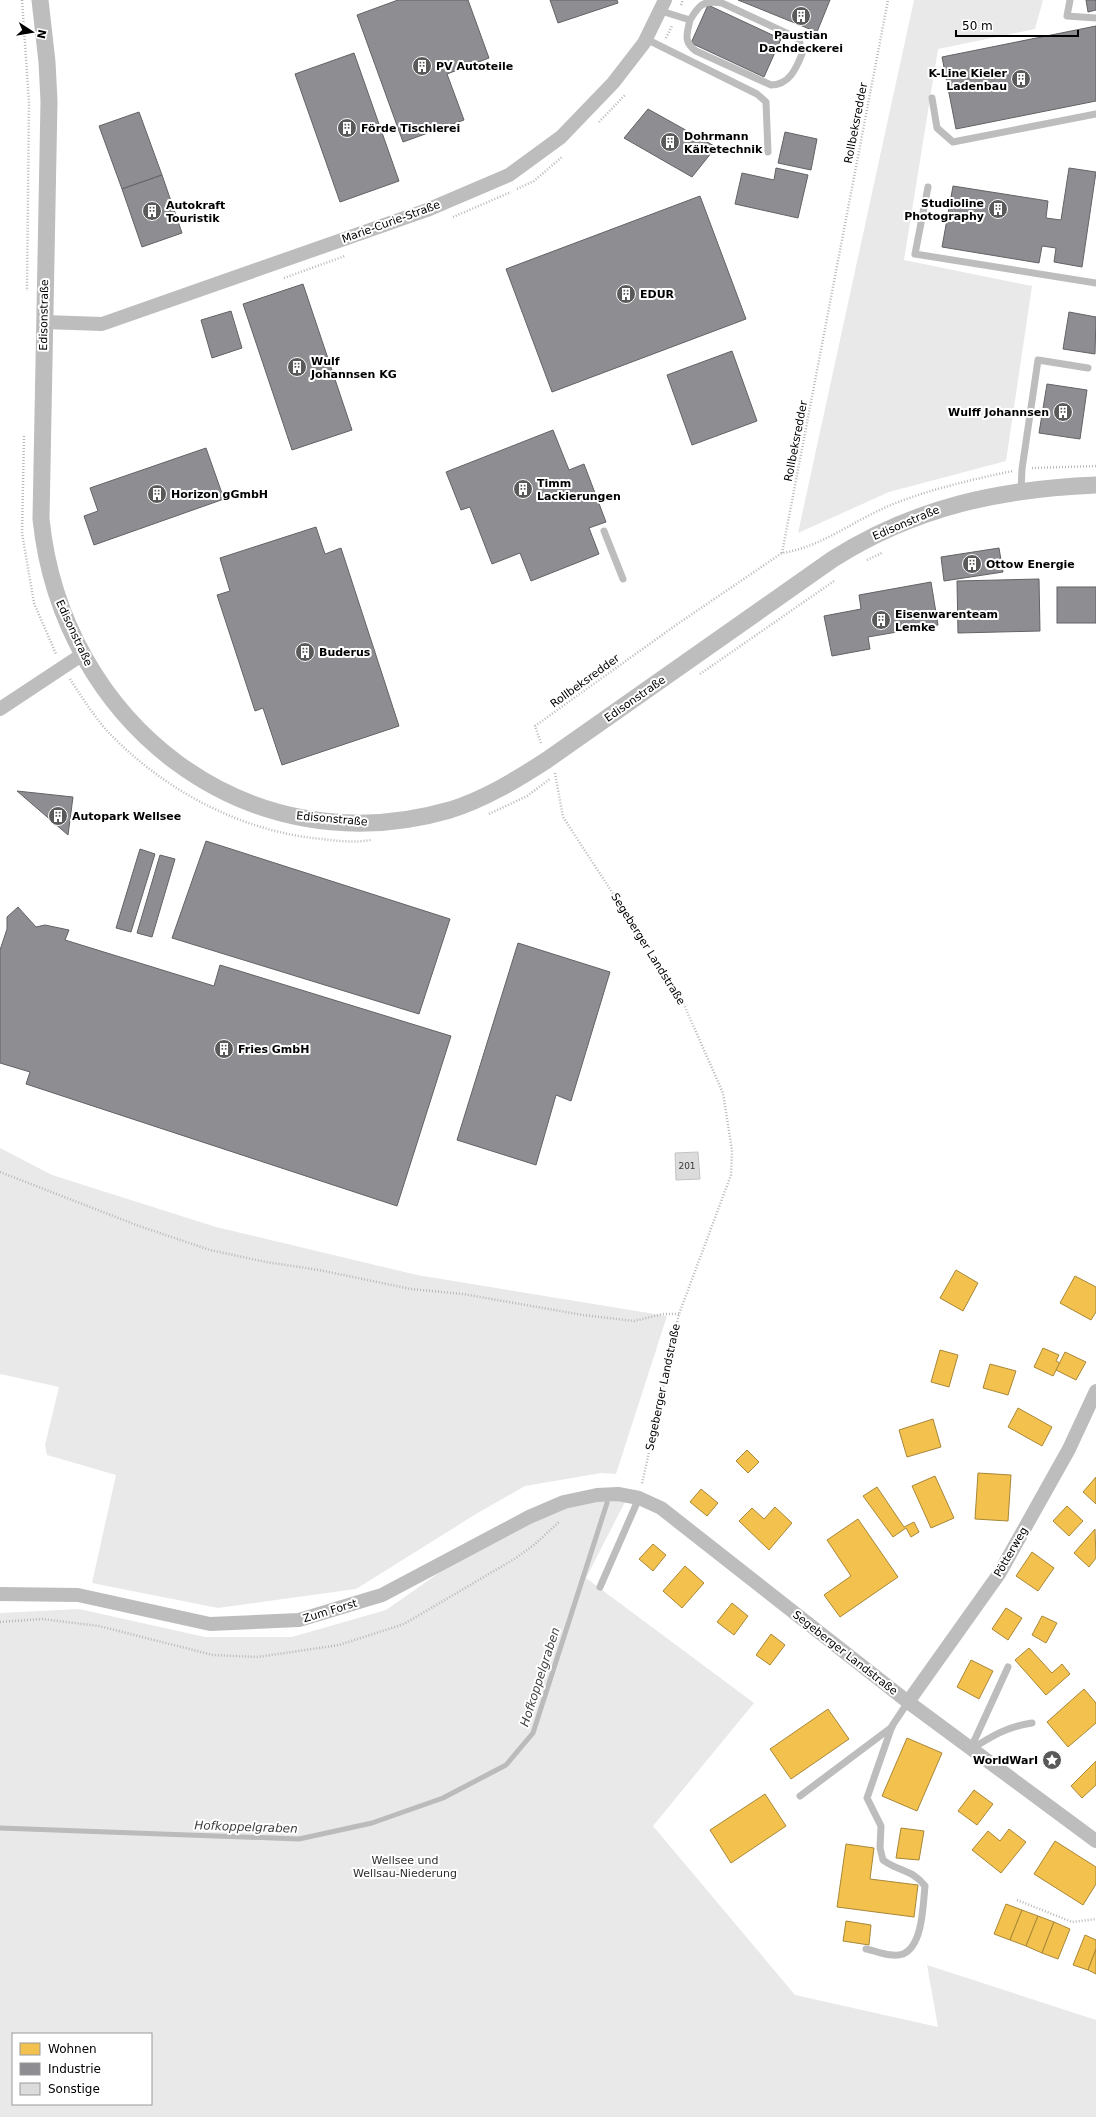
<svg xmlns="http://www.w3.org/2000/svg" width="1096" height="2117" font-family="'DejaVu Sans',sans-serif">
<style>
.green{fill:#e9e9e9;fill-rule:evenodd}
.homes{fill:#f2c14e;stroke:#a98737}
.industry{fill:#8d8d92;stroke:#636366}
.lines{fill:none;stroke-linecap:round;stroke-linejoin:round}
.stream{stroke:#bbb;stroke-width:5}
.building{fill:#dcdcdc;stroke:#c4c4c4}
.path{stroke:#b8b8b8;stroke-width:2.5;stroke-dasharray:1 2;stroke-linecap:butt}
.service{stroke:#bdbdbd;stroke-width:7}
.minor{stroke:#bdbdbd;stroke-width:14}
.tertiary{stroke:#bdbdbd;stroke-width:17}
.labels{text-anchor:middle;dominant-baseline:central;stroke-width:4;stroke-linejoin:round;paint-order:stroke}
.number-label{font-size:9px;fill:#373737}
.poi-label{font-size:11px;font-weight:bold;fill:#000;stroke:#fff;text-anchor:start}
.street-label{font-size:11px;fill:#000;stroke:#fff}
.park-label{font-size:11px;fill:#2e2e2e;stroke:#fff}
.water-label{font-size:12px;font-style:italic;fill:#3f3f3f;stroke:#fff}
</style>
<rect width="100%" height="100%" fill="#fff"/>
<!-- green -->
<g class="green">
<polygon points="914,0 1043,0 1035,29 938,49 904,260 1032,286 1006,461 889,492 798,533"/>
<polygon points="0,1148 52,1175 216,1227 417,1275 667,1316 616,1474 601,1473 525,1486 476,1514 356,1589 218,1608 92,1583 116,1475 47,1455 45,1445 59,1387 0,1374"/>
<path d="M627 1498 586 1578 754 1703 653 1826 795 1995 938 2027 927 1965 1096 2020V2117H0V1613L79 1609 205 1637H292L386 1610 529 1510ZM13 2034H151V2104H13Z"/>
</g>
<!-- homes -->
<g class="homes">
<polygon points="956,1270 978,1283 963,1311 940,1298"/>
<polygon points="1075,1276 1096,1287 1096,1312 1091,1320 1060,1303"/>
<polygon points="1043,1348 1059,1355 1056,1361 1060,1363 1053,1376 1034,1367"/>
<polygon points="940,1350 958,1355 949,1387 931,1382"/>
<polygon points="1065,1352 1086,1362 1076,1380 1056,1370"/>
<polygon points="990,1364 1016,1371 1008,1395 983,1388"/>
<polygon points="1018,1408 1052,1427 1042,1446 1008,1427"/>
<polygon points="933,1419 941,1447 907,1457 899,1430"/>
<polygon points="747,1450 759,1462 748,1473 736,1461"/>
<polygon points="978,1473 1011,1475 1008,1521 975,1519"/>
<polygon points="935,1476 954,1518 931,1528 912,1486"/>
<polygon points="1096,1477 1096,1504 1083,1492"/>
<polygon points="877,1487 904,1527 914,1522 919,1532 911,1537 906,1528 893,1537 863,1496"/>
<polygon points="701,1489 718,1503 707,1516 690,1502"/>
<polygon points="1067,1506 1083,1521 1069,1536 1053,1521"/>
<polygon points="775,1507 792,1523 769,1550 739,1521 752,1508 764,1519"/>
<polygon points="858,1519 898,1577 840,1617 824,1595 851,1576 827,1540"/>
<polygon points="1095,1529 1096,1558 1089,1567 1074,1553"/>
<polygon points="653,1544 666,1555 653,1571 639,1559"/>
<polygon points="1032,1552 1054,1568 1038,1591 1016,1576"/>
<polygon points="685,1566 704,1583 682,1608 663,1591"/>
<polygon points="732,1603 748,1616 734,1635 717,1622"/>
<polygon points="1006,1608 1022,1618 1008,1640 992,1629"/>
<polygon points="1042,1616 1057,1623 1046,1643 1032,1635"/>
<polygon points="771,1634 785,1645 770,1665 756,1655"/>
<polygon points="1029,1648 1052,1673 1062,1664 1070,1674 1046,1695 1015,1660"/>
<polygon points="971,1660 993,1671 979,1699 957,1687"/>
<polygon points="1084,1689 1096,1703 1096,1723 1068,1747 1047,1722"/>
<polygon points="828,1709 849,1739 791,1779 770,1749"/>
<polygon points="907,1738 942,1753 917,1811 882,1796"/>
<polygon points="1096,1761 1096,1785 1082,1798 1071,1786"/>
<polygon points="974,1790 993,1804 977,1825 958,1811"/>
<polygon points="765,1794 786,1826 731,1863 710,1830"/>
<polygon points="901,1828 924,1831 919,1860 896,1858"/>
<polygon points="1009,1829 1026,1842 1001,1873 972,1850 988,1831 1000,1841"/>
<polygon points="1055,1841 1096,1867 1096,1884 1083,1905 1034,1874"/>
<polygon points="846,1844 874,1848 870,1879 918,1885 914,1917 837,1907"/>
<polygon points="1006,1904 1022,1910 1010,1940 994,1934"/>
<polygon points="1022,1910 1038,1916 1026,1946 1010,1940"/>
<polygon points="1038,1916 1054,1922 1042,1953 1026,1946"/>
<polygon points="846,1921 871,1925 869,1945 843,1941"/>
<polygon points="1054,1922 1070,1929 1058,1959 1042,1953"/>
<polygon points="1085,1935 1096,1940 1096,1949 1088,1970 1073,1965"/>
<polygon points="1096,1949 1096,1974 1088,1970"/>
</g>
<!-- industry -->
<g class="industry">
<polygon points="398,0 468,0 489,58 447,74 464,120 403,142 357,15"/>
<polygon points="550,0 617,0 618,3 558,23"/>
<polygon points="738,0 830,0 817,32"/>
<polygon points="1086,0 1096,0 1096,10 1088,12"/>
<polygon points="708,5 781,39 764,77 691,43"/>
<polygon points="1096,26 1096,101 956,129 942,57"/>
<polygon points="354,53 399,181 340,202 295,74"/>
<polygon points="648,109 716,147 692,177 624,138"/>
<polygon points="139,112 162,175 122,189 99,126"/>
<polygon points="785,132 817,139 811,170 778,163"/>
<polygon points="776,168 808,175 798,218 735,204 742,173 774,180"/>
<polygon points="1069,168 1096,172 1082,267 1054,262 1056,248 1042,246 1039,263 942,247 953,186 1048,201 1046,218 1061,220"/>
<polygon points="162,175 182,233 142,247 122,189"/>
<polygon points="700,196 746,319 552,392 506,269"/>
<polygon points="303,284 352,430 292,450 243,304"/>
<polygon points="231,311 242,348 212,358 201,320"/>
<polygon points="1069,312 1096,317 1095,354 1063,349"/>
<polygon points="732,351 757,421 692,445 667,375"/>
<polygon points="1047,384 1087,390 1080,439 1039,433"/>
<polygon points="553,430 569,470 584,464 606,522 589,528 599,554 531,581 520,553 492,564 470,507 461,510 446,472"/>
<polygon points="206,448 224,499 94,545 84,516 98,511 90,488"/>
<polygon points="316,527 325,554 341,548 399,726 282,765 263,708 255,711 217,595 230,591 220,558"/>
<polygon points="999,548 1003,572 944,581 941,557"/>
<polygon points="1039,579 1040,631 958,633 957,581"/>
<polygon points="931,582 938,625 868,637 870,649 832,656 824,616 861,609 859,595"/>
<rect x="1057" y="587" width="39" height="36"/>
<polygon points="17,791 73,797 68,835"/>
<polygon points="206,841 450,919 419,1014 172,938"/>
<polygon points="140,849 155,854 131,932 116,928"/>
<polygon points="160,855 175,859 152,937 137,933"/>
<polygon points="18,907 36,927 45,925 69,930 65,940 214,986 220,965 451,1036 397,1206 26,1084 30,1072 0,1063 0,950 7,929 7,917"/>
<polygon points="518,943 610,972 571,1101 556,1095 536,1165 457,1140"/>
</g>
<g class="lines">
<!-- stream -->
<polyline class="stream" points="0,1828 299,1839 372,1823 443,1798 506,1765 533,1733 607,1503"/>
</g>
<!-- building -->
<polygon class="building" points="698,1152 700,1179 676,1180 675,1153"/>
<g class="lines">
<!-- path -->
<g class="path">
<polyline points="22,0 29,102 27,291"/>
<polyline points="681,5 683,0"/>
<polyline points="666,38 672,26"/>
<polyline points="599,122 626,94"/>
<polyline points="517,189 534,181 562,157"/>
<polyline points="453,217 511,192"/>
<polyline points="284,278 345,256"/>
<polyline points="24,436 22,533 34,603 56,654"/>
<polyline points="1032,468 1096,466"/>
<polyline points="782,553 888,0"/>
<polyline points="867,560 882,553"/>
<polyline points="700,674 834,581"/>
<path d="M70 679C83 699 97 721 113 737 169 793 244 832 322 839 338 841 355 843 371 840"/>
<path d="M541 743 535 726 676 625 782 553C822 547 854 520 891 505 930 489 971 480 1012 471"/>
<polyline points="555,773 563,817 681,998 723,1093 732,1150 731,1175 679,1314 642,1484"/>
<polyline points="489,814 527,796 550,779"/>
<polyline points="0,1172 139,1226 210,1250 266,1262 319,1270 411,1289 463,1294 583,1315 634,1321 663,1314 679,1314"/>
<polyline points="0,1622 42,1619 99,1626 213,1655 258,1657 339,1645 404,1624 516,1558 535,1544 560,1521"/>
<polyline points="1017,1900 1072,1922 1096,1919"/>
</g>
<!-- service -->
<g class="service">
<polyline points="1070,0 1067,16 1096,18"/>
<path d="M661 11 690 20C699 5 703 0 722 3L799 39 802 54C796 69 789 85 771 85L696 51C683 42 687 34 690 20"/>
<polyline points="646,39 757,94 766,102 768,152"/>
<polyline points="932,98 937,128 953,142 1096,114"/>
<polyline points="928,187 915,254 1096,283"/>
<polyline points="1021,490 1022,469 1038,360 1088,368"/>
<polyline points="604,531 623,579"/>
<polyline points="600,1587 639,1498"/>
<polyline points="970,1750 1008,1667"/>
<path d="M970 1750C992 1736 1006 1727 1032 1723"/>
<polyline points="800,1796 892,1727"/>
<path d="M866 1949C877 1951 892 1958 903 1954 923 1946 923 1904 925 1886 912 1869 899 1872 883 1860L880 1848 881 1826 867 1798 892 1726 908 1702"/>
</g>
<!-- minor -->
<g class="minor">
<polyline points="44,322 102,324 427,210 509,175 561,137 613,83 644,43 665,0"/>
<polyline points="0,709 83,654"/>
<polyline points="0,1594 78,1595 210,1624 299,1620 382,1595 529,1517 564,1502 597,1495 618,1494 639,1498 661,1508 908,1702 1096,1841"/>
<polyline points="908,1702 999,1574 1069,1449 1096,1391"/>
</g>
<!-- tertiary -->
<path class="tertiary" d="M40 0 47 62 49 101 41 519C62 722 246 869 450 810 485 799 516 780 547 760L833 559C915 507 1000 489 1096 485"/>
</g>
<!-- icons -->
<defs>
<g id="building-disc" transform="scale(1)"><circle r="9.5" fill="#595959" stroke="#fff"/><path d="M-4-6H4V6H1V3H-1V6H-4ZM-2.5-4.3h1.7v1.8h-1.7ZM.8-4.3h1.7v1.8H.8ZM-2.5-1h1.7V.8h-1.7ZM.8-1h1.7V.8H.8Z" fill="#fff"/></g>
<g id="sight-disc" transform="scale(1)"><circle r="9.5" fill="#595959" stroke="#fff"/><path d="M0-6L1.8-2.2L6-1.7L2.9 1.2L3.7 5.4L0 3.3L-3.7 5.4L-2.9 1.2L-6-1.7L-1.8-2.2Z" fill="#fff"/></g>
</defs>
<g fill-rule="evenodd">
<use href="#building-disc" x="801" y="16"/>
<use href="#building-disc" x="422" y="66"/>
<use href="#building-disc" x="1021" y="79"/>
<use href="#building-disc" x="347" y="128"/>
<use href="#building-disc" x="670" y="142"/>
<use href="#building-disc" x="998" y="209"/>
<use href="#building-disc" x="152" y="211"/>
<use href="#building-disc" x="626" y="294"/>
<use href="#building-disc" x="297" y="367"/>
<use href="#building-disc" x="1063" y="412"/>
<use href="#building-disc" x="523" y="489"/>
<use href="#building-disc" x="157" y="494"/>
<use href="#building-disc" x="972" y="564"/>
<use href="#building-disc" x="881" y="620"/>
<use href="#building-disc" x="305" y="652"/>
<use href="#building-disc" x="58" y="816"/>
<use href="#building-disc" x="224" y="1049"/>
<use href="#sight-disc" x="1052" y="1760"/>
</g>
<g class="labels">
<!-- number labels -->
<g class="number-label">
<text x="687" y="1166">201</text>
</g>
<!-- poi labels -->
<g class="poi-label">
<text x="801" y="35" text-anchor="middle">Paustian<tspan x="801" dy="13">Dachdeckerei</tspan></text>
<text x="436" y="66">PV Autoteile</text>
<text x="1007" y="73" text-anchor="end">K-Line Kieler<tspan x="1007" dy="13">Ladenbau</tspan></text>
<text x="361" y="128">Förde Tischlerei</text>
<text x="684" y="136">Dohrmann<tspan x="684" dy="13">Kältetechnik</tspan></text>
<text x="984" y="203" text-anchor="end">Studioline<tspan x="984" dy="13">Photography</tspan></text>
<text x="166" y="205">Autokraft<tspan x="166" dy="13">Touristik</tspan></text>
<text x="640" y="294">EDUR</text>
<text x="311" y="361">Wulf<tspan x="311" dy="13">Johannsen KG</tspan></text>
<text x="1049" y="412" text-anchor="end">Wulff Johannsen</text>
<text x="537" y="483">Timm<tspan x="537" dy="13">Lackierungen</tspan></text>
<text x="171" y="494">Horizon gGmbH</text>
<text x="986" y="564">Ottow Energie</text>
<text x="895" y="614">Eisenwarenteam<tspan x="895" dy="13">Lemke</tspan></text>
<text x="319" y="652">Buderus</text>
<text x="72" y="816">Autopark Wellsee</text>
<text x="238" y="1049">Fries GmbH</text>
<text x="1038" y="1760" text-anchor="end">WorldWarI</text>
</g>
<!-- street labels -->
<g class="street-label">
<text transform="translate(856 123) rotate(-79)">Rollbeksredder</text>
<text transform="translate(391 222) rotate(-20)">Marie-Curie-Straße</text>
<text transform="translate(44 315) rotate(-89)">Edisonstraße</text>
<text transform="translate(796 441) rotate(-79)">Rollbeksredder</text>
<text transform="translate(906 523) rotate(-23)">Edisonstraße</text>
<text transform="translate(74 633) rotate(65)">Edisonstraße</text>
<text transform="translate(585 681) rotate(-36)">Rollbeksredder</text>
<text transform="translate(635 699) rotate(-35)">Edisonstraße</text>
<text transform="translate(332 819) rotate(5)">Edisonstraße</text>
<text transform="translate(648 949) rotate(58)">Segeberger Landstraße</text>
<text transform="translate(663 1387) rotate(-78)">Segeberger Landstraße</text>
<text transform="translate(1011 1552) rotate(-60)">Pötterweg</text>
<text transform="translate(330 1611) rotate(-17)">Zum Forst</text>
<text transform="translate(845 1653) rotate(38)">Segeberger Landstraße</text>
</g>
<!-- park labels -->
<g class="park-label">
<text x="405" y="1860">Wellsee und<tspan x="405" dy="13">Wellsau-Niederung</tspan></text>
</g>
<!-- water labels -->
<g class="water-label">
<text transform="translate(540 1677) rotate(-72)">Hofkoppelgraben</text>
<text transform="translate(246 1827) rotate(2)">Hofkoppelgraben</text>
</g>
</g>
<!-- legend -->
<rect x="12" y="2033" width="140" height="72" fill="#ffffff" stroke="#999999"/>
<rect x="20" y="2043" width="20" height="12" fill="#f2c14e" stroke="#999999"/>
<text x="48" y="2053" font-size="12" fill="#000000">Wohnen</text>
<rect x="20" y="2063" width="20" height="12" fill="#8d8d92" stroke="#999999"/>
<text x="48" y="2073" font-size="12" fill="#000000">Industrie</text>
<rect x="20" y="2083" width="20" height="12" fill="#dcdcdc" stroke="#999999"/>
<text x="48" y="2093" font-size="12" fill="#000000">Sonstige</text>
<!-- north arrow -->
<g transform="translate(32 32) rotate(102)" stroke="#ffffff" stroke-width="3" paint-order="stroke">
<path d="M0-3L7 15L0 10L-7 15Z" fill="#000000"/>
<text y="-6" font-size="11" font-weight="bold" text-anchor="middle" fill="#000000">N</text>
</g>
<!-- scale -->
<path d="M956 30v6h122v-6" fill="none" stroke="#000000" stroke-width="2"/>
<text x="962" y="30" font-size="12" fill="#000000" stroke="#ffffff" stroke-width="3" paint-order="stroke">50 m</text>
</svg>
